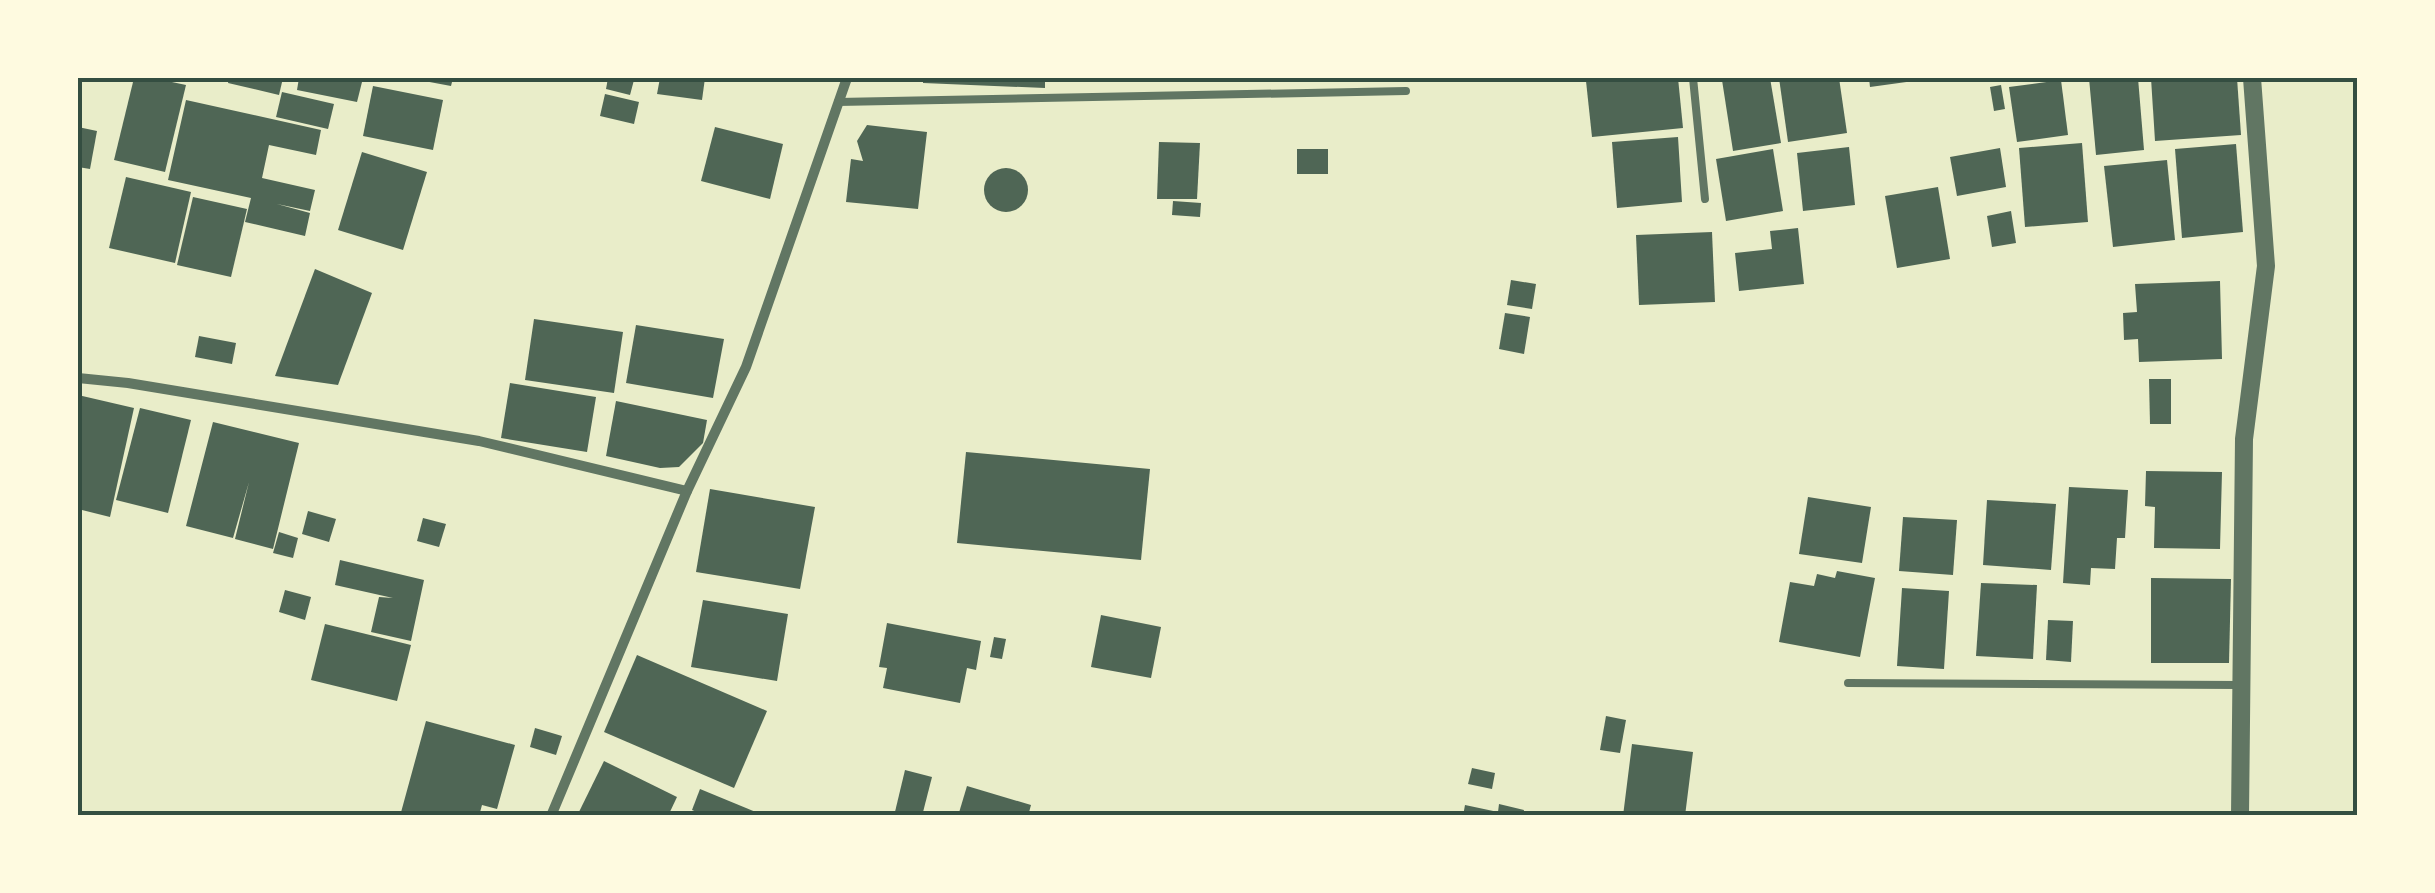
<svg xmlns="http://www.w3.org/2000/svg" width="2435" height="893" font-family="Cabin,sans-serif">
<style>
.building{fill:#4f6655}
.lines{fill:none;stroke-linecap:round;stroke-linejoin:round}
.service{stroke:#617663;stroke-width:8}
.minor{stroke:#617663;stroke-width:10}
.tertiary{stroke:#617663;stroke-width:18}
.neatline{fill:none;stroke:#344e41;stroke-width:4}
</style>
<rect width="100%" height="100%" fill="#e9edc9"/>
<!-- building -->
<g class="building">
<polygon points="134,78 153,78 186,85 165,172 114,160"/>
<polygon points="229,78 283,78 279,95 228,83"/>
<polygon points="299,78 363,78 357,102 297,90"/>
<polygon points="408,78 453,78 451,86"/>
<polygon points="608,78 634,80 630,95 606,89"/>
<polygon points="660,78 705,78 702,100 657,94"/>
<polygon points="923,78 1045,78 1045,88 923,83"/>
<polygon points="1602,78 1678,78 1683,128 1592,137 1586,81"/>
<polygon points="1734,78 1770,78 1781,143 1733,151 1722,80"/>
<polygon points="1779,78 1839,78 1847,133 1788,142"/>
<polygon points="1869,78 1921,78 1921,80 1870,87"/>
<polygon points="2089,78 2138,78 2144,150 2096,155"/>
<polygon points="2151,78 2237,78 2241,135 2155,141"/>
<polygon points="2061,80 2068,135 2017,142 2009,87"/>
<polygon points="2001,85 2005,109 1994,111 1990,87"/>
<polygon points="373,86 443,100 433,150 363,136"/>
<polygon points="282,92 334,104 328,129 276,117"/>
<polygon points="605,94 639,102 634,124 600,116"/>
<polygon points="186,100 321,130 316,155 269,145 262,178 315,190 310,211 277,204 310,213 305,236 245,222 251,198 168,180"/>
<polygon points="867,125 927,132 918,209 846,202 851,159 863,161 857,141"/>
<polygon points="78,127 97,131 90,169 78,167"/>
<polygon points="715,127 783,144 770,199 701,181"/>
<polygon points="1678,137 1682,202 1617,208 1612,142"/>
<polygon points="1159,142 1200,143 1197,199 1157,199"/>
<polygon points="2082,143 2088,222 2025,227 2019,148"/>
<polygon points="2236,144 2243,232 2182,238 2175,149"/>
<polygon points="1849,147 1855,205 1803,211 1797,153"/>
<polygon points="2000,148 2006,187 1957,196 1950,157"/>
<rect x="1297" y="149" width="31" height="25"/>
<polygon points="1773,149 1783,211 1726,221 1716,159"/>
<polygon points="362,152 427,172 403,250 338,230"/>
<polygon points="2167,160 2175,240 2113,247 2104,166"/>
<circle cx="1006" cy="190" r="22"/>
<polygon points="126,177 191,192 175,263 109,248"/>
<polygon points="1938,187 1950,259 1897,268 1885,196"/>
<polygon points="193,197 247,209 231,277 177,265"/>
<polygon points="1173,201 1201,203 1200,217 1172,215"/>
<polygon points="2011,211 2016,243 1992,247 1987,216"/>
<polygon points="1798,228 1804,284 1739,291 1735,253 1772,249 1770,231"/>
<polygon points="1712,232 1715,302 1639,305 1636,235"/>
<polygon points="315,269 372,293 338,385 275,376"/>
<polygon points="1511,280 1536,284 1532,309 1507,305"/>
<polygon points="2220,281 2222,359 2139,362 2138,339 2124,340 2123,313 2137,312 2135,284"/>
<polygon points="1505,313 1530,317 1524,354 1499,349"/>
<polygon points="534,319 623,332 614,393 525,380"/>
<polygon points="636,325 724,339 713,398 626,383"/>
<polygon points="199,336 236,343 232,364 195,357"/>
<polygon points="2149,379 2171,379 2171,424 2150,424"/>
<polygon points="510,383 596,397 587,452 501,438"/>
<polygon points="78,395 134,408 110,517 78,509"/>
<polygon points="616,401 707,420 703,443 679,467 660,468 606,456"/>
<polygon points="140,408 191,420 168,513 116,500"/>
<polygon points="213,422 299,443 273,549 235,539 249,482 233,538 186,526"/>
<polygon points="966,452 1150,469 1141,560 957,543"/>
<polygon points="2146,471 2222,472 2220,549 2154,548 2155,507 2145,506"/>
<polygon points="2069,487 2128,490 2125,538 2117,538 2115,569 2091,568 2090,585 2063,583"/>
<polygon points="710,489 815,507 800,589 696,572"/>
<polygon points="1808,497 1871,507 1862,563 1799,554"/>
<polygon points="1987,500 2056,504 2051,570 1983,565"/>
<polygon points="308,511 336,519 329,542 302,534"/>
<polygon points="1903,517 1957,520 1953,575 1899,571"/>
<polygon points="423,518 446,524 439,547 417,541"/>
<polygon points="279,532 298,538 293,558 273,553"/>
<polygon points="340,560 424,580 411,641 371,632 379,597 393,598 335,585"/>
<polygon points="1837,571 1875,578 1860,657 1779,642 1790,582 1814,586 1817,574 1835,578"/>
<polygon points="2151,578 2231,579 2229,663 2151,663"/>
<polygon points="1981,583 2037,585 2033,659 1976,656"/>
<polygon points="1902,588 1949,591 1944,669 1897,666"/>
<polygon points="285,590 311,597 305,620 279,612"/>
<polygon points="703,600 788,614 777,681 691,667"/>
<polygon points="1101,615 1161,627 1151,678 1091,667"/>
<polygon points="2048,620 2073,621 2071,662 2046,660"/>
<polygon points="887,623 981,641 976,670 967,668 960,703 883,688 887,668 879,667"/>
<polygon points="325,624 411,645 397,701 311,680"/>
<polygon points="994,637 1006,639 1002,659 990,657"/>
<polygon points="637,655 767,711 734,788 604,732"/>
<polygon points="1606,716 1626,720 1620,753 1600,750"/>
<polygon points="426,721 515,745 497,809 482,805 479,816 400,816"/>
<polygon points="535,728 562,736 556,755 530,747"/>
<polygon points="1632,744 1693,752 1685,816 1623,816"/>
<polygon points="604,761 677,797 668,816 577,816"/>
<polygon points="1472,768 1495,773 1492,789 1468,784"/>
<polygon points="905,770 932,777 922,816 894,816"/>
<polygon points="967,786 1031,805 1028,816 958,816"/>
<polygon points="700,789 763,815 763,816 706,816 692,810"/>
<polygon points="1499,804 1524,810 1523,816 1463,816 1465,805 1498,812"/>
</g>
<g class="lines">
<!-- service -->
<g class="service">
<polyline points="1693,78 1705,199"/>
<polyline points="838,102 1406,91"/>
<polyline points="1848,683 2239,685"/>
</g>
<!-- minor -->
<g class="minor">
<polyline points="78,378 128,383 479,441 687,491"/>
<polyline points="551,816 687,491 746,367 847,78"/>
</g>
<!-- tertiary -->
<polyline class="tertiary" points="2240,816 2244,439 2266,266 2252,78"/>
</g>
<!-- border -->
<rect width="2435" height="893" fill="none" stroke="#fefae0" stroke-width="160"/>
<rect x="80" y="80" width="2275" height="733" class="neatline"/>
</svg>
